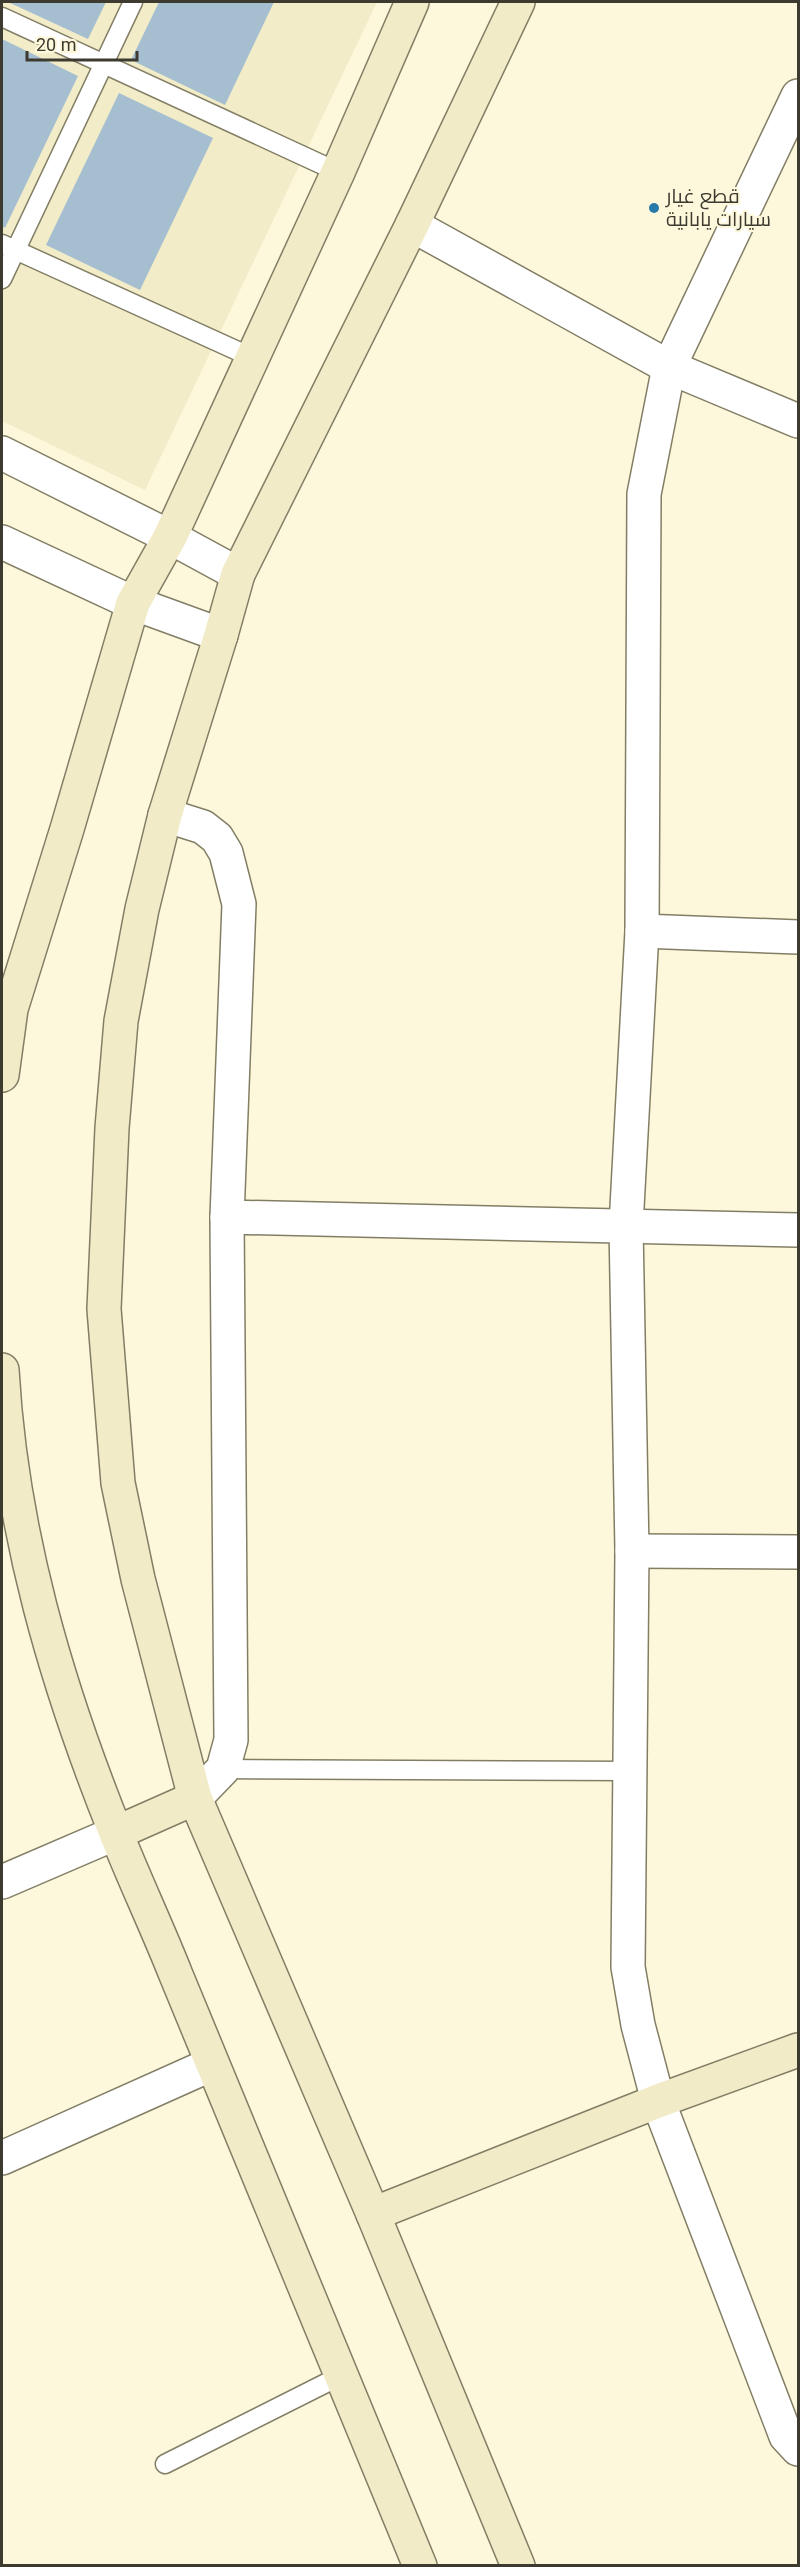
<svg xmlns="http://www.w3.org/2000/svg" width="800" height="2567" font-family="Roboto,Cairo,sans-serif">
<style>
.built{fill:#f2ecc8}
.building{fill:#a5bfd0}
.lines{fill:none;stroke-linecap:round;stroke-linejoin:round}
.lane-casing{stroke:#827e65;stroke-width:21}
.street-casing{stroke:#827e65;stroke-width:36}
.secondary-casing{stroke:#827e65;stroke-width:36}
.lane{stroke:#fff;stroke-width:18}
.street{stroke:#fff;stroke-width:33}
.secondary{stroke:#f2ebc8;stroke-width:33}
.poi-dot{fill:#257aaa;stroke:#fdf8dc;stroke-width:2}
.labels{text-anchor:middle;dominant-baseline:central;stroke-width:4.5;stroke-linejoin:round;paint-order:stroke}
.poi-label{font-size:20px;fill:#3d3b30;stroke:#fdf8dc;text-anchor:start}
</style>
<rect width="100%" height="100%" fill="#fdf8dc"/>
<!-- built -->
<polygon class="built" points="2,2 377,2 145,490 2,421"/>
<!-- building -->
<g class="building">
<polygon points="8,2 106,2 88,39"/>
<polygon points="159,2 274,2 225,105 131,60"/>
<polygon points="2,39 78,76 5,228 2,226"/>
<polygon points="119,93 213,138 140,290 46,245"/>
</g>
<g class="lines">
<!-- lane casing -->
<g class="lane-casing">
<g id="lane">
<polyline points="2,17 338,172"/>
<polyline points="2,244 251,357"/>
<polyline points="2,279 133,2"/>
<polyline points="223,1769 630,1771"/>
<polyline points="165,2464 342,2375"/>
</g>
</g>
<!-- street casing -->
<g class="street-casing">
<g id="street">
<polyline points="798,96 669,367 644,494 642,931 626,1226 632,1551 628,1967 638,2025 658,2101 786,2436 798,2449"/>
<polyline points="412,225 669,367 798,421"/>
<polyline points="2,453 170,537 238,574"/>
<polyline points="2,542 133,603 221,635"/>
<polyline points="165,815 203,827 217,838 226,853 239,904 227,1217 231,1740 223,1769 195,1798"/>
<polyline points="642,931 798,937"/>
<polyline points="227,1217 798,1230"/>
<polyline points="632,1551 798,1552"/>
<polyline points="2,1882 116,1833"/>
<polyline points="2,2158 212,2064"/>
</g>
</g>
<!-- secondary casing -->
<g class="secondary-casing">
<g id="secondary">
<polyline points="518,2 412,225 238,574 221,635 165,815 142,909 121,1021 112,1128 104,1309 118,1483 138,1579 195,1798 373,2214 518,2566"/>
<polyline points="2,1075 11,1009 67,829 133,603 170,537 338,172 412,2"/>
<path d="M2 1370C11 1531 56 1684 116 1833 135 1881 157 1927 176 1975 256 2172 339 2368 420 2566"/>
<polyline points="116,1833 195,1798"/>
<polyline points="373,2214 658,2101 798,2050"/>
</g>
</g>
<!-- lane -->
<use href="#lane" class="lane"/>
<!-- street -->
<use href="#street" class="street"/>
<!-- secondary -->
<use href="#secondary" class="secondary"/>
</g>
<!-- markers -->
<circle class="poi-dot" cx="654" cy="208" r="6"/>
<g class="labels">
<!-- poi labels -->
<g class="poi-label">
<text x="666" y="196">قطع غيار<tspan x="666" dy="23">سيارات يابانية</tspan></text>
</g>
</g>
<!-- border -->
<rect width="800" height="2567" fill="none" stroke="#3d3b30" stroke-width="6"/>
<!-- scale -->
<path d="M27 51v9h110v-9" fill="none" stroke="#3d3b30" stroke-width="3"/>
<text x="36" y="51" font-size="18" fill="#3d3b30" stroke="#fdf8dc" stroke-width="4.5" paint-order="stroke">20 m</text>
</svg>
